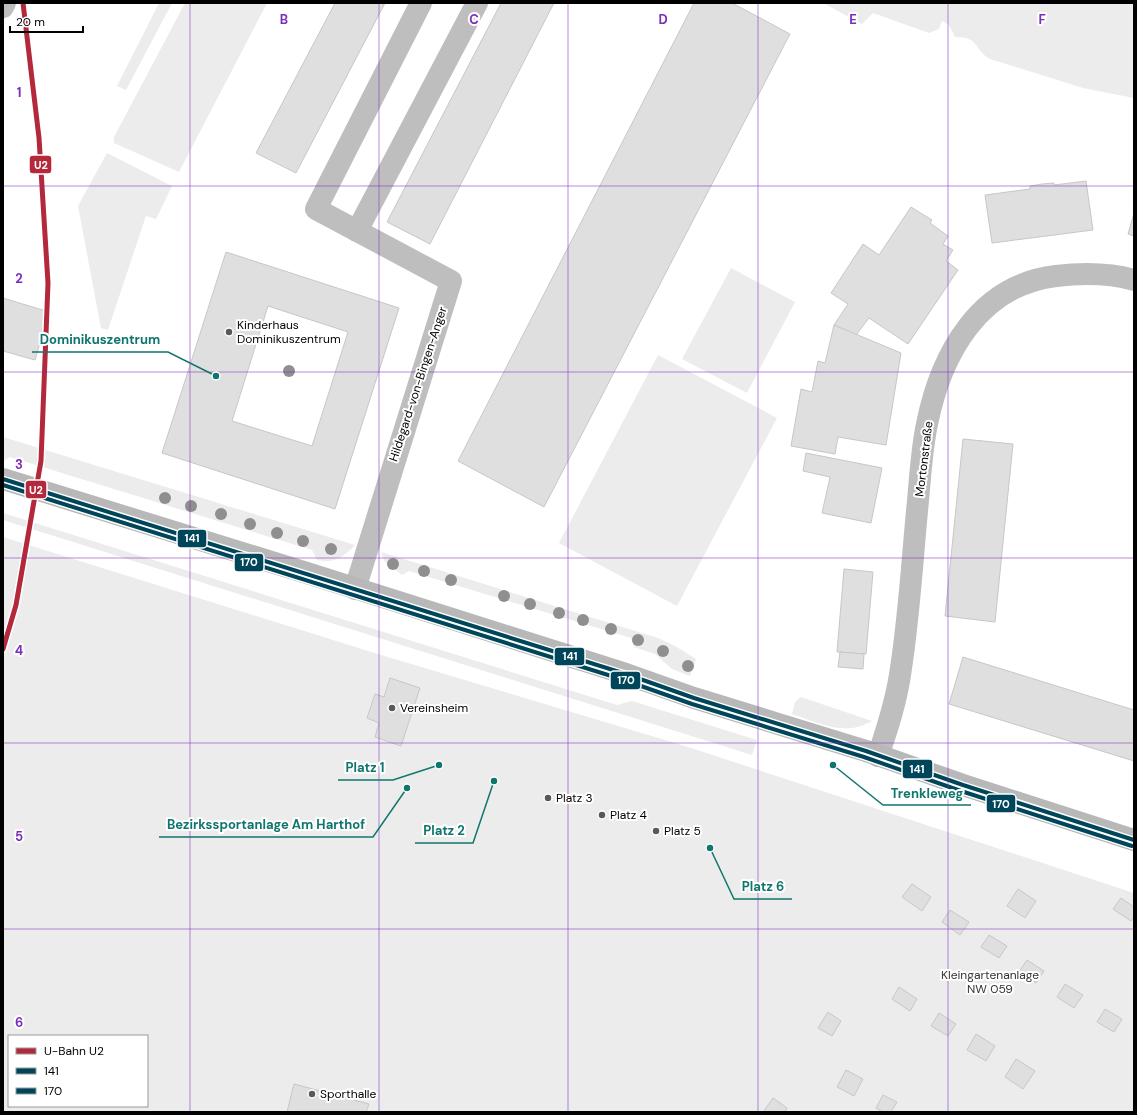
<svg xmlns="http://www.w3.org/2000/svg" width="1137" height="1115" font-family="'DM Sans',sans-serif">
<style>
.green{fill:#ececec;fill-rule:evenodd}
.building{fill:#dfdfdf;stroke:#c7c7c7;fill-rule:evenodd}
.lines{fill:none;stroke-linecap:round;stroke-linejoin:round}
.minor{stroke:#bebebe;stroke-width:22}
.secondary{stroke:#b8b8b8;stroke-width:22}
.bus-1-casing{stroke:#fff;stroke-width:7}
.bus-2-casing{stroke:#fff;stroke-width:7}
.bus-1{stroke:#00465a;stroke-width:4}
.bus-2{stroke:#00465a;stroke-width:4}
.metro-1-casing{stroke:#fff;stroke-width:8}
.metro-1{stroke:#b4283c;stroke-width:5}
.tree{fill:#8f8f8f}
.grid{fill:none;stroke:#7b2cbf;stroke-width:1;stroke-opacity:0.55}
.poi-dot{fill:#595959;stroke:#fff;stroke-width:1.5}
.labels{text-anchor:middle;dominant-baseline:central;stroke-width:4;stroke-linejoin:round;paint-order:stroke}
.poi-label{font-size:12px;fill:#000;stroke:#fff;text-anchor:start}
.street-label{font-size:12px;fill:#000;stroke:#fff}
.park-label{font-size:12px;fill:#333;stroke:#fff}
.grid-label{font-size:13px;text-anchor:middle;font-weight:bold;fill:#7b2cbf;stroke:#fff;stroke-width:4;stroke-linejoin:round;paint-order:stroke}
.leader{fill:none;stroke:#0f766e;stroke-width:1.5}
.callout-dot{fill:#0f766e;stroke:#fff;stroke-width:1.5}
.callout-label{font-size:13px;text-anchor:middle;font-weight:bold;fill:#0f766e;stroke:#fff;stroke-width:4;stroke-linejoin:round;paint-order:stroke}
.line-badge{stroke:#fff;stroke-width:1.5}
.badge-label{font-size:11px;text-anchor:middle;font-weight:bold;fill:#fff}
</style>
<rect width="100%" height="100%" fill="#fff"/>
<!-- green -->
<g class="green">
<polygon points="159,3 172,3 126,90 117,86"/>
<polygon points="185,3 267,3 179,172 114,143 114,137"/>
<path d="M823 3H1134V98L1083 88 990 59C972 48 980 37 955 37L949 25 942 21 939 29 929 33 873 13 862 24Z"/>
<polygon points="107,153 172,186 156,219 146,216 108,330 101,328 78,206"/>
<polygon points="731,268 795,302 747,393 682,359"/>
<polygon points="658,355 777,418 677,606 559,543"/>
<path d="M3 437 355 545C344 557 334 564 317 560L312 550 10 457 3 461Z"/>
<polygon points="3,513 617,705 632,701 757,740 752,755 3,520"/>
<path d="M3 537 381 655 685 746 1134 893V1112H3ZM9 1036H147V1106H9Z"/>
<polygon points="381,552 658,638 675,646 696,659 690,676 672,669 655,654 634,647 631,638 409,571 402,575 385,562"/>
<path d="M801 697 872 721C845 737 819 723 792 714L795 702Z"/>
</g>
<!-- building -->
<g class="building">
<polygon points="335,3 385,3 296,173 256,153"/>
<polygon points="501,3 554,3 430,244 387,222"/>
<polygon points="694,3 732,3 790,34 544,507 458,461"/>
<polygon points="1086,181 1093,230 992,243 985,195 1030,189 1030,186 1042,184 1054,183 1054,185"/>
<polygon points="911,207 932,220 930,223 948,236 943,244 953,250 946,261 958,270 908,344 869,318 856,335 834,325 848,304 831,293 863,244 879,255"/>
<polygon points="1134,213 1134,236 1128,234"/>
<path d="M226 252 399 308 335 509 162 453ZM268 306 348 332 312 446 232 421Z"/>
<polygon points="3,298 49,312 35,360 3,351"/>
<polygon points="834,325 901,353 886,445 838,437 835,454 791,446 801,389 812,392 818,361 825,363"/>
<polygon points="963,439 1013,444 995,622 945,616"/>
<polygon points="806,453 882,468 871,523 822,513 830,477 803,471"/>
<polygon points="844,569 873,572 866,654 837,652"/>
<polygon points="840,652 864,654 863,669 838,667"/>
<polygon points="963,657 1134,710 1134,761 949,704"/>
<polygon points="390,678 420,688 401,746 375,737 379,723 367,718 375,694 384,697"/>
<polygon points="912,884 931,897 922,911 902,897"/>
<polygon points="1018,889 1036,901 1025,918 1007,906"/>
<polygon points="1121,898 1134,907 1134,917 1131,921 1113,909"/>
<polygon points="950,910 969,922 960,935 942,922"/>
<polygon points="989,935 1007,946 999,958 981,947"/>
<polygon points="1027,960 1044,971 1036,983 1019,972"/>
<polygon points="1065,984 1083,995 1074,1008 1057,997"/>
<polygon points="899,987 917,999 910,1011 892,999"/>
<polygon points="1105,1009 1122,1019 1114,1032 1097,1022"/>
<polygon points="828,1012 841,1021 832,1036 818,1028"/>
<polygon points="939,1013 956,1024 948,1036 931,1026"/>
<polygon points="976,1034 995,1046 986,1061 967,1050"/>
<polygon points="1016,1059 1035,1071 1023,1089 1005,1077"/>
<polygon points="846,1070 863,1079 854,1096 837,1087"/>
<polygon points="294,1084 369,1104 366,1112 287,1112"/>
<polygon points="883,1095 897,1102 891,1112 883,1112 876,1108"/>
<polygon points="773,1098 787,1108 785,1112 763,1112"/>
</g>
<g class="lines">
<!-- minor -->
<g class="minor">
<polyline points="3,7 5,3"/>
<polyline points="357,231 477,3"/>
<polyline points="355,589 451,281 316,209 421,3"/>
<path d="M878 756C888 727 897 699 901 668 909 616 912 564 917 511 920 483 921 452 927 424 941 354 979 285 1056 276 1082 273 1109 273 1134 280"/>
</g>
<!-- secondary -->
<polyline class="secondary" points="3,479 307,573 626,674 694,698 866,751 963,785 1134,840"/>
<!-- bus-1 casing -->
<g class="bus-1-casing">
<polyline id="bus-1" points="3,479 626,674 694,698 866,751 963,785 1134,840"/>
</g>
<!-- bus-2 casing -->
<g class="bus-2-casing">
<polyline id="bus-2" points="3,485 624,680 692,704 864,757 961,791 1132,846"/>
</g>
<!-- bus-1 -->
<use href="#bus-1" class="bus-1"/>
<!-- bus-2 -->
<use href="#bus-2" class="bus-2"/>
<!-- metro-1 casing -->
<g class="metro-1-casing">
<polyline id="metro-1" points="3,649 16,605 41,461 48,283 39,138 23,3"/>
</g>
<!-- metro-1 -->
<use href="#metro-1" class="metro-1"/>
</g>
<!-- trees -->
<g class="tree">
<circle cx="289" cy="371" r="6"/>
<circle cx="165" cy="498" r="6"/>
<circle cx="191" cy="506" r="6"/>
<circle cx="221" cy="514" r="6"/>
<circle cx="250" cy="524" r="6"/>
<circle cx="277" cy="533" r="6"/>
<circle cx="303" cy="541" r="6"/>
<circle cx="331" cy="549" r="6"/>
<circle cx="393" cy="564" r="6"/>
<circle cx="424" cy="571" r="6"/>
<circle cx="451" cy="580" r="6"/>
<circle cx="504" cy="596" r="6"/>
<circle cx="530" cy="604" r="6"/>
<circle cx="559" cy="613" r="6"/>
<circle cx="583" cy="620" r="6"/>
<circle cx="611" cy="629" r="6"/>
<circle cx="638" cy="640" r="6"/>
<circle cx="663" cy="651" r="6"/>
<circle cx="688" cy="666" r="6"/>
</g>
<!-- grid -->
<path class="grid" d="M190 3V1112M379 3V1112M568 3V1112M758 3V1112M948 3V1112M3 186H1134M3 372H1134M3 558H1134M3 743H1134M3 929H1134"/>
<!-- markers -->
<g class="poi-dot">
<circle cx="229" cy="332" r="4"/>
<circle cx="392" cy="708" r="4"/>
<circle cx="548" cy="798" r="4"/>
<circle cx="602" cy="815" r="4"/>
<circle cx="656" cy="831" r="4"/>
<circle cx="312" cy="1094" r="4"/>
</g>
<g class="labels">
<!-- poi labels -->
<g class="poi-label">
<text x="237" y="325">Kinderhaus<tspan x="237" dy="14">Dominikuszentrum</tspan></text>
<text x="400" y="708">Vereinsheim</text>
<text x="556" y="798">Platz 3</text>
<text x="610" y="815">Platz 4</text>
<text x="664" y="831">Platz 5</text>
<text x="320" y="1094">Sporthalle</text>
</g>
<!-- street labels -->
<g class="street-label">
<text transform="translate(418 384) rotate(-72)">Hildegard-von-Bingen-Anger</text>
<text transform="translate(924 459) rotate(-83)">Mortonstraße</text>
</g>
<!-- park labels -->
<g class="park-label">
<text x="990" y="975">Kleingartenanlage<tspan x="990" dy="14">NW 059</tspan></text>
</g>
</g>
<g class="grid-label">
<text x="284" y="24">B</text>
<text x="474" y="24">C</text>
<text x="663" y="24">D</text>
<text x="853" y="24">E</text>
<text x="1042" y="24">F</text>
<text x="19" y="97">1</text>
<text x="19" y="283">2</text>
<text x="19" y="469">3</text>
<text x="19" y="655">4</text>
<text x="19" y="841">5</text>
<text x="19" y="1027">6</text>
</g>
<!-- callouts -->
<path class="leader" d="M216 376L168 352H32M439 765L393 780H338M833 765L883 805H971M407 788L373 837H159M494 781L473 843H415M710 848L734 899H792"/>
<g class="callout-dot">
<circle cx="216" cy="376" r="4"/>
<circle cx="439" cy="765" r="4"/>
<circle cx="833" cy="765" r="4"/>
<circle cx="407" cy="788" r="4"/>
<circle cx="494" cy="781" r="4"/>
<circle cx="710" cy="848" r="4"/>
</g>
<g class="callout-label">
<text x="100" y="344">Dominikuszentrum</text>
<text x="365" y="772">Platz 1</text>
<text x="927" y="798">Trenkleweg</text>
<text x="266" y="829">Bezirkssportanlage Am Harthof</text>
<text x="444" y="835">Platz 2</text>
<text x="763" y="891">Platz 6</text>
</g>
<g class="line-badge">
<rect x="29" y="155" width="23" height="19" rx="4" fill="#b4283c"/>
<rect x="25" y="480" width="22" height="19" rx="4" fill="#b4283c"/>
<rect x="177" y="529" width="30" height="19" rx="4" fill="#00465a"/>
<rect x="234" y="553" width="30" height="19" rx="4" fill="#00465a"/>
<rect x="554" y="647" width="31" height="19" rx="4" fill="#00465a"/>
<rect x="610" y="671" width="31" height="19" rx="4" fill="#00465a"/>
<rect x="902" y="759" width="31" height="20" rx="4" fill="#00465a"/>
<rect x="986" y="794" width="30" height="19" rx="4" fill="#00465a"/>
</g>
<g class="badge-label">
<text x="41" y="169">U2</text>
<text x="36" y="494">U2</text>
<text x="192" y="542">141</text>
<text x="249" y="566">170</text>
<text x="570" y="660">141</text>
<text x="626" y="684">170</text>
<text x="917" y="773">141</text>
<text x="1001" y="808">170</text>
</g>
<!-- border -->
<rect width="1137" height="1115" fill="none" stroke="#000000" stroke-width="8"/>
<!-- legend -->
<rect x="8" y="1035" width="140" height="72" fill="#ffffff" stroke="#999999"/>
<rect x="16" y="1048" width="20" height="6" fill="#b4283c" stroke="#999999"/>
<text x="44" y="1055" font-size="12" fill="#000000">U-Bahn U2</text>
<rect x="16" y="1068" width="20" height="6" fill="#00465a" stroke="#999999"/>
<text x="44" y="1075" font-size="12" fill="#000000">141</text>
<rect x="16" y="1088" width="20" height="6" fill="#00465a" stroke="#999999"/>
<text x="44" y="1095" font-size="12" fill="#000000">170</text>
<!-- scale -->
<path d="M10 26v6h73v-6" fill="none" stroke="#000000" stroke-width="2"/>
<text x="16" y="26" font-size="12" fill="#000000" stroke="#ffffff" stroke-width="3" paint-order="stroke">20 m</text>
</svg>
